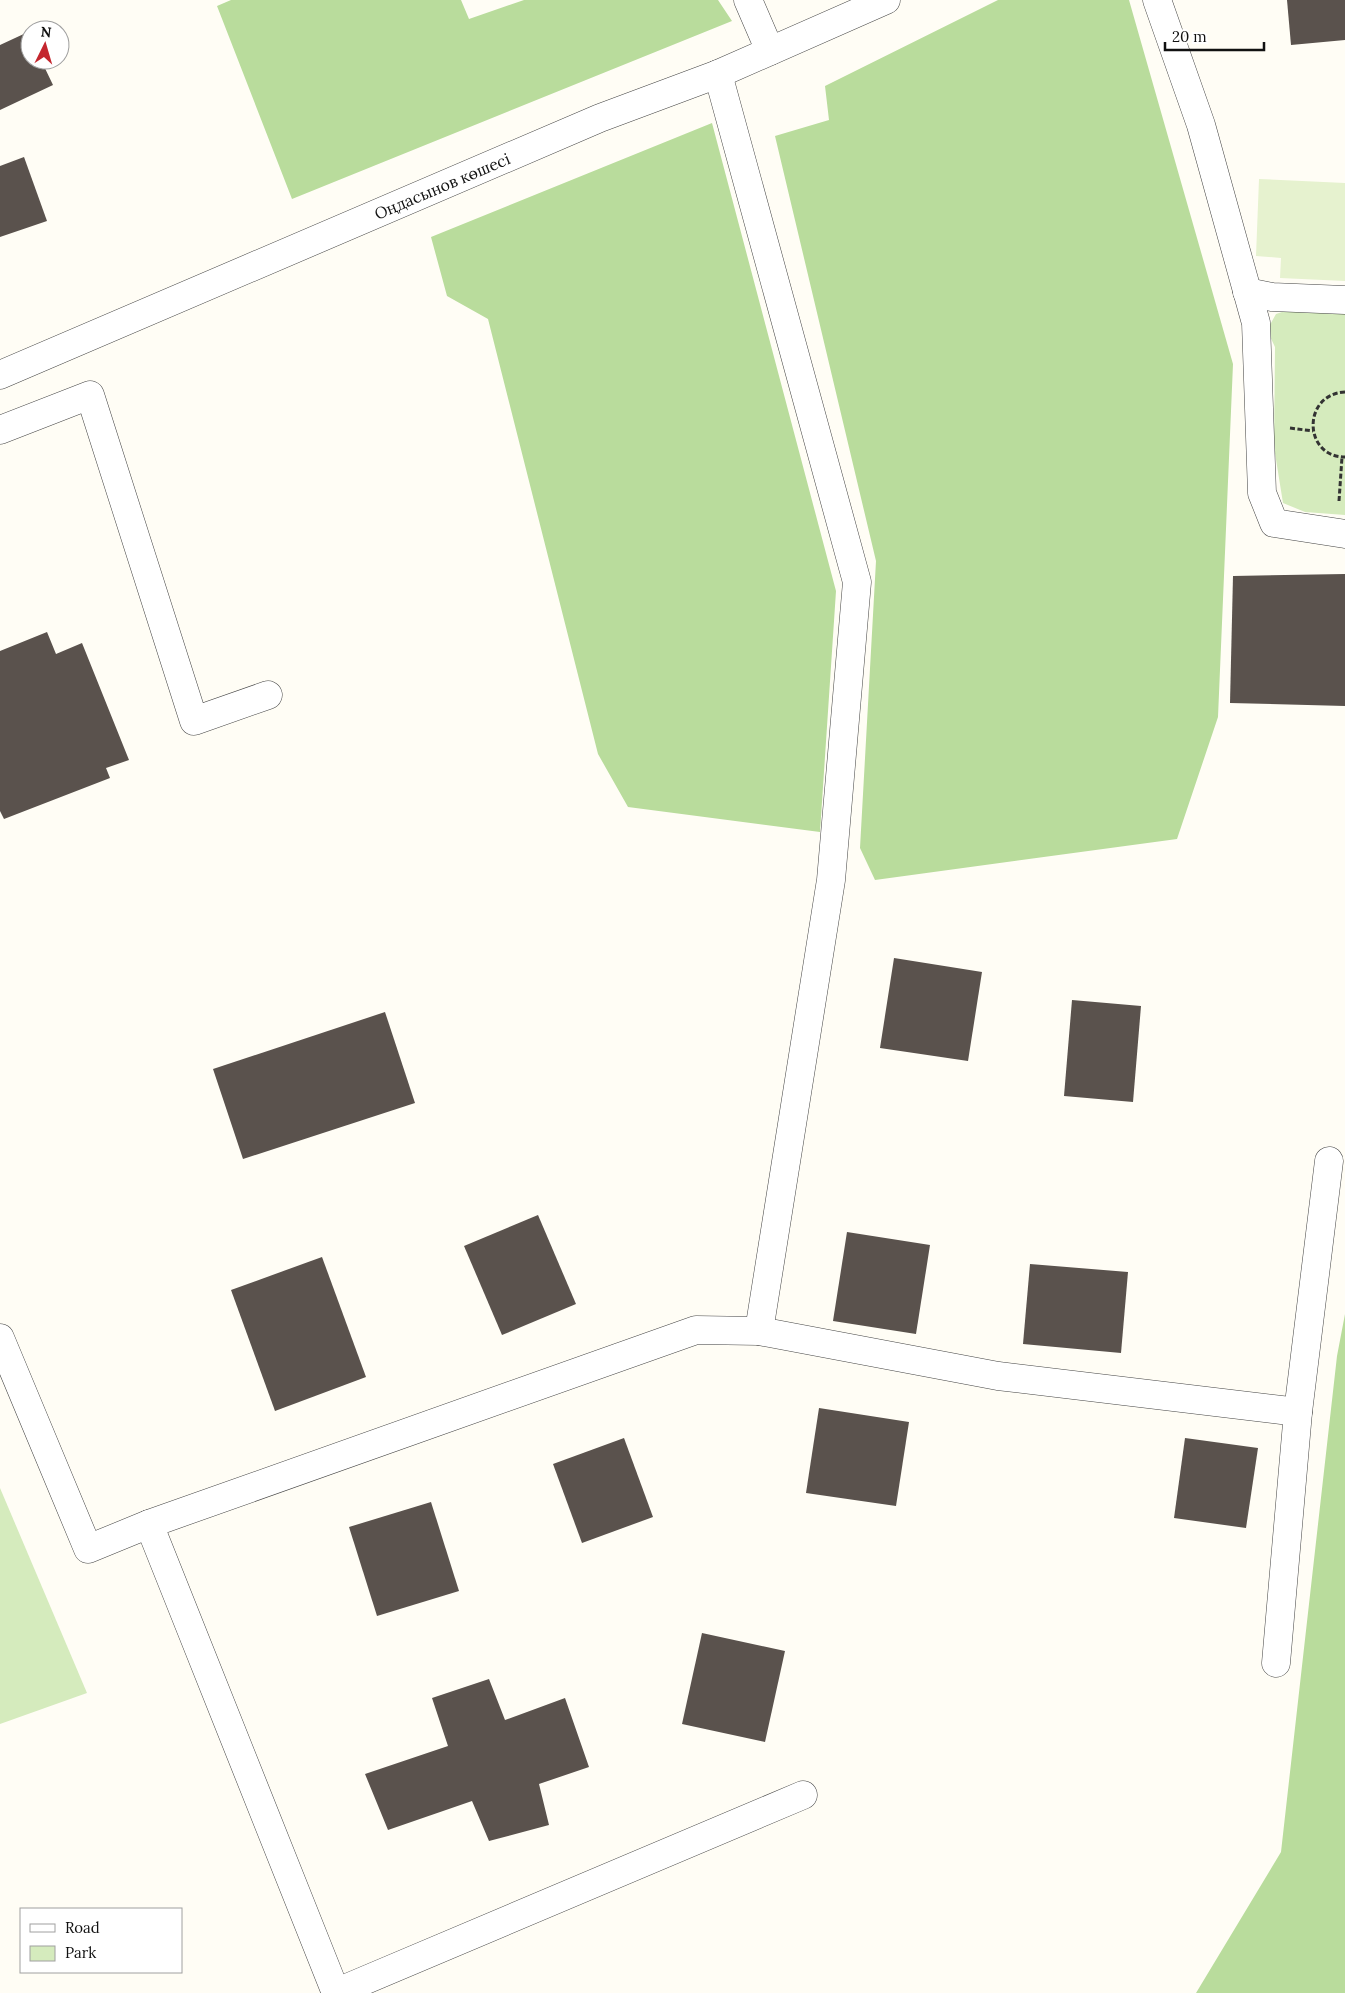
<svg xmlns="http://www.w3.org/2000/svg" width="1345" height="1993" font-family="Lora,serif">
<style>
.green{fill:#d5ebbd}
.forest{fill:#b9dc9c}
.pitch{fill:#e6f2cf}
.building{fill:#5a524d}
.lines{fill:none;stroke-linecap:round;stroke-linejoin:round}
.minor-casing{stroke:#444;stroke-width:29}
.path{stroke:#333;stroke-width:3;stroke-dasharray:5 2.5;stroke-linecap:butt}
.minor{stroke:#fff;stroke-width:28}
.labels{text-anchor:middle;dominant-baseline:central;stroke-width:5;stroke-linejoin:round;paint-order:stroke}
.street-label{font-size:16px;fill:#111;stroke:#fff}
</style>
<rect width="100%" height="100%" fill="#fffdf5"/>
<!-- green -->
<g class="green">
<polygon points="1291,309 1345,312 1345,515 1305,512 1283,503 1274,447 1275,347 1267,330 1276,314"/>
<polygon points="0,1488 87,1693 0,1724"/>
</g>
<!-- forest -->
<g class="forest">
<polygon points="231,0 461,0 469,19 524,0 718,0 732,21 292,199 217,6"/>
<polygon points="998,0 1129,0 1233,364 1218,717 1177,839 875,880 860,848 876,561 775,136 829,120 825,86"/>
<polygon points="712,123 836,591 820,832 628,807 598,754 488,319 447,296 431,237"/>
<polygon points="1345,1314 1345,1993 1196,1993 1281,1852 1337,1356"/>
</g>
<!-- pitch -->
<polygon class="pitch" points="1259,179 1345,183 1345,281 1280,278 1281,258 1256,256"/>
<!-- building -->
<g class="building">
<polygon points="1287,0 1345,0 1345,40 1291,45"/>
<polygon points="28,32 30,36 30,60 41,60 53,85 0,110 0,45"/>
<polygon points="24,157 47,221 0,237 0,166"/>
<polygon points="1345,574 1345,706 1230,703 1233,576"/>
<polygon points="47,632 56,654 82,643 129,760 106,768 110,778 4,819 0,811 0,651"/>
<polygon points="894,958 982,972 968,1061 880,1048"/>
<polygon points="1072,1000 1141,1006 1133,1102 1064,1096"/>
<polygon points="385,1012 415,1103 243,1159 213,1069"/>
<polygon points="538,1215 576,1304 502,1335 464,1246"/>
<polygon points="847,1232 930,1245 916,1334 833,1321"/>
<polygon points="322,1257 366,1377 275,1411 231,1290"/>
<polygon points="1030,1264 1128,1272 1121,1353 1023,1344"/>
<polygon points="819,1408 909,1422 896,1506 806,1493"/>
<polygon points="624,1438 653,1517 582,1543 553,1464"/>
<polygon points="1185,1438 1258,1448 1246,1528 1174,1518"/>
<polygon points="431,1502 459,1591 377,1616 349,1527"/>
<polygon points="702,1633 785,1651 765,1742 682,1724"/>
<polygon points="489,1679 505,1720 565,1698 589,1767 539,1784 549,1825 489,1841 472,1801 388,1830 365,1774 448,1746 432,1698"/>
</g>
<g class="lines">
<!-- minor casing -->
<g class="minor-casing">
<g id="minor">
<polyline points="748,0 770,51"/>
<polyline points="1157,0 1201,125 1256,323 1262,493 1274,523 1345,534"/>
<polyline points="718,74 857,582 831,880 759,1331"/>
<polyline points="1247,292 1272,297 1345,300"/>
<polyline points="0,375 600,118 718,74 886,0"/>
<polyline points="0,430 90,395 194,721 268,695"/>
<polyline points="0,1338 88,1549 149,1524 336,1993"/>
<polyline points="149,1524 696,1330 759,1331 998,1376 1298,1412"/>
<polyline points="1276,1663 1298,1412 1329,1161"/>
<polyline points="335,1993 803,1795"/>
</g>
</g>
<!-- path -->
<g class="path">
<path d="M1345 392C1302 394 1303 457 1345 457"/>
<polyline points="1290,428 1313,431"/>
<polyline points="1339,501 1342,457"/>
</g>
<!-- minor -->
<use href="#minor" class="minor"/>
</g>
<g class="labels">
<!-- street labels -->
<g class="street-label">
<text transform="translate(442 186) rotate(-23)">Оңдасынов көшесі</text>
</g>
</g>
<!-- legend -->
<rect x="20" y="1908" width="162" height="65" fill="#ffffff" stroke="#a0a0a0"/>
<rect x="30" y="1924" width="25" height="8" fill="#ffffff" stroke="#a0a0a0"/>
<text x="65" y="1933" font-size="15" fill="#111111">Road</text>
<rect x="30" y="1946" width="25" height="15" fill="#d5ebbd" stroke="#a0a0a0"/>
<text x="65" y="1958" font-size="15" fill="#111111">Park</text>
<!-- north arrow -->
<g transform="translate(45 45) rotate(5)"><circle r="24" fill="#ffffff" stroke="#a0a0a0"/>
<path d="M0-4L9 19L0 12L-9 19Z" fill="#c4262e"/>
<text y="-8" font-size="14" font-weight="bold" text-anchor="middle" fill="#111111">N</text>
</g>
<!-- scale -->
<path d="M1165 42v8h99v-8" fill="none" stroke="#111111" stroke-width="2.5"/>
<text x="1172" y="42" font-size="15" fill="#111111" stroke="#ffffff" stroke-width="4" paint-order="stroke">20 m</text>
</svg>
